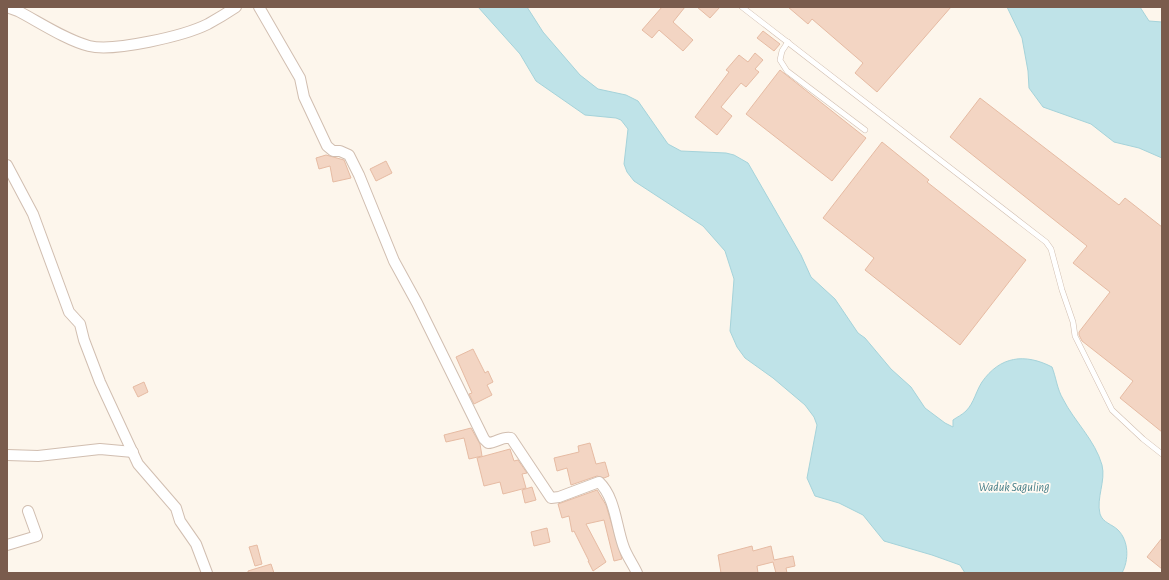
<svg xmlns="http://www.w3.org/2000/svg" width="1169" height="580" font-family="'Alegreya Sans',sans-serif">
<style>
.water{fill:#bfe3e8;stroke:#a5d3da}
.building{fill:#f3d5c3;stroke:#e6bba3}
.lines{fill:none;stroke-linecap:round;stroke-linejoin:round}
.lane-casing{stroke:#d1beb0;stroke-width:6}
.street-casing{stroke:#d1beb0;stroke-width:12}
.lane{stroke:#fff;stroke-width:5}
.street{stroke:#fff;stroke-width:10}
.labels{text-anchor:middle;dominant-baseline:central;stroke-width:3.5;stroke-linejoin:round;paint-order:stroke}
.water-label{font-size:12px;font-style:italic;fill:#437c86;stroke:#fffaf3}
</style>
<rect width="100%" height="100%" fill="#fdf6ec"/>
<!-- water -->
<g class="water">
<path d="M478 7H527L543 32 580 75 598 89 626 95 638 101 668 144 681 151 726 153 734 155 748 163 801 255 811 277 835 299 858 333 865 338 891 369 911 387 925 408 945 423 953 427V420C957 417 962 415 966 411 974 403 976 391 982 382 1000 356 1025 353 1052 367 1056 377 1057 389 1063 399 1074 421 1095 440 1102 465 1106 481 1096 498 1100 514 1103 523 1112 524 1118 530 1129 541 1129 560 1122 573H965L960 565 932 555 884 541 863 515 839 503 815 496 807 478 817 425 814 417 805 405 773 378 745 358 737 347 730 331 734 279 725 251 703 226 634 181 627 172 624 164 628 129 621 120 616 118 585 115 536 81 520 54Z"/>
<polygon points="1007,7 1140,7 1149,21 1162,22 1162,158 1139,148 1114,142 1091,124 1043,107 1029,88 1028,71 1022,38"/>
</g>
<!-- building -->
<g class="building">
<polygon points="662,7 685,7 673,22 693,40 683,51 659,30 652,38 642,30"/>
<polygon points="697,7 720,7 710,18"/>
<polygon points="788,7 951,7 877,92 855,73 863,63 812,19 808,24"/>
<polygon points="763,31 780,44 774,51 757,38"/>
<polygon points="755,53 763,60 755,69 759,72 746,87 741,83 721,107 732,116 717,135 695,117 729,72 726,70 739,55 748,62"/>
<polygon points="780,70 866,138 832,181 746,114"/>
<polygon points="980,98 1119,205 1125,198 1162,227 1162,432 1120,398 1133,381 1082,341 1079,335 1079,332 1110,292 1073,263 1087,246 950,137"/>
<polygon points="882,142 929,180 927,182 1026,260 960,345 865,270 874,258 823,218"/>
<polygon points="326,155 344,160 351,178 333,182 330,166 319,169 316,158"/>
<polygon points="386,161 392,173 376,181 370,169"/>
<polygon points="473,349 485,373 488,371 493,382 487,385 492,395 474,404 469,394 472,393 456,357"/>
<polygon points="144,382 148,392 138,397 133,387"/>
<polygon points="471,428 480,444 482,456 469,459 464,438 446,442 444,435"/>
<polygon points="590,443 596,464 605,462 609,476 604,478 597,476 571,485 567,468 557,471 554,458 579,452 578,446"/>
<polygon points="510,449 514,461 518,460 527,473 522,474 526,488 503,494 500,482 484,486 477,458"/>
<polygon points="532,487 536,500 525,503 522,490"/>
<polygon points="597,490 606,505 622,559 614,561 604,520 586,524 606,562 593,571 588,561 589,561 574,531 572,532 569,516 562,518 558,504"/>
<polygon points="547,528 550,542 534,546 531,532"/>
<polygon points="1162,538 1162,569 1147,557"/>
<polygon points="257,545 262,564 255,566 249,547"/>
<polygon points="752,546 753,551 771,546 774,560 793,556 795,566 786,568 787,573 776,573 773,562 757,566 758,573 721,573 718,555"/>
<polygon points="271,564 274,573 248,573 248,571"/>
</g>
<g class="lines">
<!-- lane casing -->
<g class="lane-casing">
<g id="lane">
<polyline points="742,7 1046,242 1051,249 1062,290 1073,322 1075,336 1112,410 1143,439 1162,454"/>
<polyline points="788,42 782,51 780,60 787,71 865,130"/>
</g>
</g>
<!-- street casing -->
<g class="street-casing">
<g id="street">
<path d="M7 7 18 11C39 22 66 40 89 46 114 52 184 36 208 24 217 19 227 13 236 7"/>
<path d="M259 7 300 78 304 97 327 146 333 151H340L349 155 359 175 394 261 417 303 484 439 488 443C496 443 502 436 511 438L551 498 559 497 599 482C615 497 616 525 623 545 626 555 633 564 637 573"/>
<polyline points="7,165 33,214 69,312 80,324 84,340 100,382 138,464 176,508 180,521 196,544 207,573"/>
<polyline points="7,455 38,456 100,449 133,452"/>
<polyline points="7,545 37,536 28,511"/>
</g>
</g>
<!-- lane -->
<use href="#lane" class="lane"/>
<!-- street -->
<use href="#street" class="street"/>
</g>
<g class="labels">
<!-- water labels -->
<g class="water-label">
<text x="1014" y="487">Waduk Saguling</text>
</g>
</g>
<!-- border -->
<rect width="1169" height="580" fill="none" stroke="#7a5c4d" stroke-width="16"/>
</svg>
